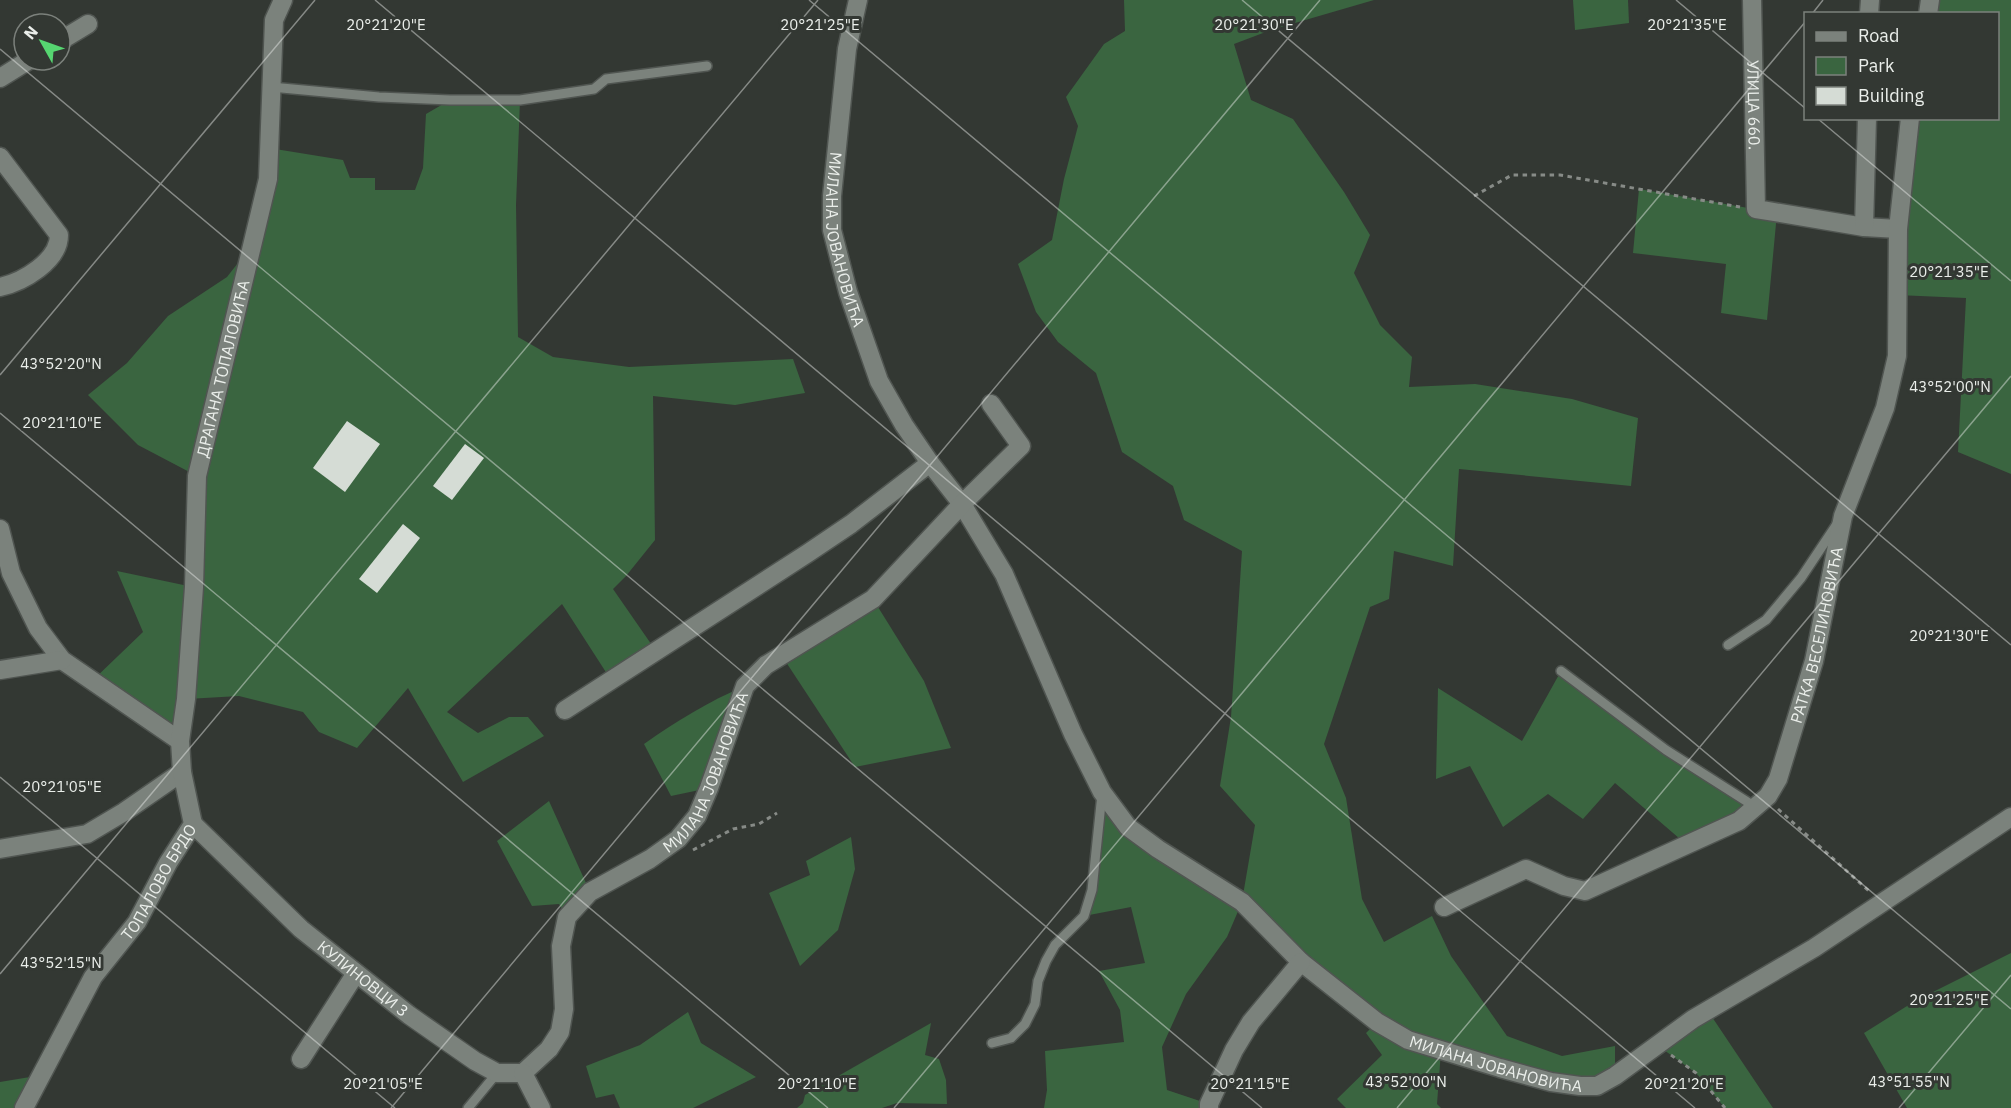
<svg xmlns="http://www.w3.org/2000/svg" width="2011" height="1108" font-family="'IBM Plex Sans',sans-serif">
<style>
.green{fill:#3a6540}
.building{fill:#d5dcd5}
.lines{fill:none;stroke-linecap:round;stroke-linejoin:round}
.lane-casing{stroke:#505551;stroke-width:12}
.street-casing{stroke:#505551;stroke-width:21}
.path{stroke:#878b87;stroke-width:3;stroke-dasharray:4.5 4.5;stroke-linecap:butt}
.lane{stroke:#7b827c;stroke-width:9}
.street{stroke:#7b827c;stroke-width:18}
.ticks{fill:none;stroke:#eaeeea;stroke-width:1.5;stroke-opacity:0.45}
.labels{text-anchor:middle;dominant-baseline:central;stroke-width:6;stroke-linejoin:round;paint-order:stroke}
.street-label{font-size:16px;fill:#eaeeea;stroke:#333833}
.ticks-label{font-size:15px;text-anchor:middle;fill:#eaeeea;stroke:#333833;stroke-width:6;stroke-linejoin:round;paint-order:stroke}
</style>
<rect width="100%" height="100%" fill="#333833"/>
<!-- green -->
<g class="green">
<polygon points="1124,0 1374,0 1271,30 1234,44 1251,100 1293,119 1344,192 1370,235 1354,273 1380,325 1412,357 1409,387 1475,384 1572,399 1638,418 1631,486 1459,469 1453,566 1394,551 1389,599 1370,607 1324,744 1346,798 1362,899 1384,942 1432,916 1451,956 1507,1036 1562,1056 1615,1046 1615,1076 1597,1086 1441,1051 1437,1104 1441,1108 1346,1108 1337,1099 1382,1055 1366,1033 1377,1022 1242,902 1227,937 1186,994 1162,1047 1167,1090 1209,1104 1209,1108 1044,1108 1047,1090 1045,1051 1124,1042 1120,1010 1099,971 1145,963 1131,907 1084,916 1101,803 1128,827 1242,901 1255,825 1220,786 1231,717 1242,551 1184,520 1173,486 1122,452 1096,373 1058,342 1036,312 1018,264 1052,240 1064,179 1078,126 1066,97 1104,44 1125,31"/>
<polygon points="1573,0 1628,0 1629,23 1575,30"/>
<polygon points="1930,0 2011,0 2011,474 1958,452 1966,298 1897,295 1910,119 1998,118 1998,14 1928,13"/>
<polygon points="450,100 520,100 516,205 518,337 553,357 629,367 793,359 805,393 735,405 653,396 655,540 626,576 613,589 656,651 611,680 562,604 447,712 478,733 509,717 528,717 544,736 463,782 408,688 357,748 319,732 303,712 239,696 187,699 180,741 92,681 143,632 117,571 193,587 197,476 138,445 88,395 127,363 168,316 227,277 252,245 269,148 343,160 350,178 375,178 375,190 415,190 423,168 426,114"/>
<polygon points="1639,189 1777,213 1767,320 1721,313 1726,264 1633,253"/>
<polygon points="873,599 924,681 951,748 855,767 782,656"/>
<polygon points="1561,671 1666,750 1757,808 1687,845 1615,783 1583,819 1548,794 1503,827 1470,766 1436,779 1438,688 1522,741"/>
<path d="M745 686 709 788 671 796 644 744C675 722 709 701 745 686Z"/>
<polygon points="549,801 590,892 567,917 559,904 532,906 497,841"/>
<polygon points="851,837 855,869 838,930 800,966 769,893 810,875 806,861"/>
<polygon points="2011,953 2011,1108 1907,1108 1864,1033 1915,1001"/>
<polygon points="1708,1011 1773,1108 1725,1108 1696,1073 1657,1045"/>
<polygon points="688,1012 701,1043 756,1077 693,1108 620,1108 614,1094 596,1098 586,1066 640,1045"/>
<polygon points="931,1023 925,1055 939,1059 946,1080 947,1104 897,1103 882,1108 797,1108 803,1103 805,1095"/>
<polygon points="42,1075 24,1108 0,1108 0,1082"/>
</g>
<!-- building -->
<g class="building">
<polygon points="347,421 380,444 345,492 313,468"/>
<polygon points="465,444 484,458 452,500 433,486"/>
<polygon points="403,524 420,538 377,593 359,579"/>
</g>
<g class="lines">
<!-- lane casing -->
<g class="lane-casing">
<g id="lane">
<polyline points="271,87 379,97 450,100 520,100 594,89 606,79 707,66"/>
<polyline points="1728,645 1766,620 1801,578 1837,524"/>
<polyline points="1561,671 1666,750 1757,808"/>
<polyline points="992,1043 1011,1038 1025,1024 1035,1004 1038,981 1046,961 1055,945 1084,916 1092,890 1102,794"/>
<polyline points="468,1108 497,1073"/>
</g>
</g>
<!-- street casing -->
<g class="street-casing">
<g id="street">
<path id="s1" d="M858 0 847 49 832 196V230L848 292 879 381 904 425 930 463 962 504 1004 574 1073 734 1102 792 1128 827 1158 849 1242 902 1301 962 1377 1022 1408 1040 1500 1068 1551 1082 1580 1086H1597L1615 1076 1693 1019 1814 948 2011 817"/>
<path id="s2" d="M1752 0 1756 209 1864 227 1898 229"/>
<polyline points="1869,14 1870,0"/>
<polyline points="1928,14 1930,0"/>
<polyline points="60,41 88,24"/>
<polyline points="0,78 29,60"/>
<path d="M0 157 59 235C59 261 23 282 0 287"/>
<polyline points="1864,227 1867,118"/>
<polyline points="0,529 11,573 38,628 62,660 180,741"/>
<polyline points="0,670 62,660"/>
<polyline points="565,710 808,553 851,524 930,463"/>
<path id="s3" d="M193 824 301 929 409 1015 475 1061 497 1073H523"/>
<polyline points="0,849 87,834 124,812 182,772"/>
<path id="s4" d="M1444 907 1526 869 1564 886 1585 891 1739 821 1768 796 1778 779 1814 661 1843 516 1885 408 1897 356 1898 229 1910 118"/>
<polyline points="301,1059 356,973"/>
<path id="s5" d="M523 1073 549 1049 560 1032 564 1009 561 946 567 917 590 892 650 859 678 839 697 816 709 788 745 686 766 665 873 599 962 504 1021 446 991 404"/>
<polyline points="523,1073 541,1108"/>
<path id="s6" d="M24 1108 93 977 137 922 168 863 193 824 182 772 180 741 186 699 194 587 197 476 268 179 274 20 283 0"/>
<polyline points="1209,1108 1209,1104 1234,1050 1251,1022 1301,962"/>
</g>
</g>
<!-- path -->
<g class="path">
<polyline points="1474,196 1512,175 1560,175 1740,207"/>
<polyline points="1778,809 1869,891"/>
<polyline points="693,850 733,829 759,824 777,813"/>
<polyline points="1671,1055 1696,1073 1725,1108"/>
</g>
<!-- lane -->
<use href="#lane" class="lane"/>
<!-- street -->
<use href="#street" class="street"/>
</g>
<!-- ticks -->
<path class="ticks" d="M375 0 1695 1108M809 0 2011 1009M1242 0 2011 645M1676 0 1806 109M1812 14 1823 0M0 49 1262 1108M1817 118 2011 281M0 375 315 0M0 413 828 1108M0 777 395 1108M0 974 818 0M391 1108 1320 0M894 1108 1806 21M1397 1108 2011 376M1899 1108 2011 975"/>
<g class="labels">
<!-- street labels -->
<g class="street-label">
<text stroke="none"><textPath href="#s2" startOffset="105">УЛИЦА 660.</textPath></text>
<text stroke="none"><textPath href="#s1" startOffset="243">МИЛАНА ЈОВАНОВИЋА</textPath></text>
<text stroke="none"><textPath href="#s6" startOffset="792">ДРАГАНА ТОПАЛОВИЋА</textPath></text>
<text stroke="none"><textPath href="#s4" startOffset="530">РАТКА ВЕСЕЛИНОВИЋА</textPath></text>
<text stroke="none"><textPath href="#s5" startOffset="381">МИЛАНА ЈОВАНОВИЋА</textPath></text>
<text stroke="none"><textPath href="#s6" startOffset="264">ТОПАЛОВО БРДО</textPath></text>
<text stroke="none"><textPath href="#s3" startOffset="230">КУЛИНОВЦИ 3</textPath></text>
<text stroke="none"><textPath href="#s1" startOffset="1348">МИЛАНА ЈОВАНОВИЋА</textPath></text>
</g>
</g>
<g class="ticks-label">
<text x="386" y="30">20°21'20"E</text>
<text x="1687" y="30">20°21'35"E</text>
<text x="820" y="30">20°21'25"E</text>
<text x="1254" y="30">20°21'30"E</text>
<text x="1949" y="277">20°21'35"E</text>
<text x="61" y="369">43°52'20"N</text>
<text x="1950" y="392">43°52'00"N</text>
<text x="62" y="428">20°21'10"E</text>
<text x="1949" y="641">20°21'30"E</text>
<text x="62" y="792">20°21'05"E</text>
<text x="61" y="968">43°52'15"N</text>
<text x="1949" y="1005">20°21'25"E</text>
<text x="1406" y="1087">43°52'00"N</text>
<text x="1909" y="1087">43°51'55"N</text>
<text x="383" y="1089">20°21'05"E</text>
<text x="817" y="1089">20°21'10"E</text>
<text x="1250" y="1089">20°21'15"E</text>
<text x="1684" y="1089">20°21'20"E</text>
</g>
<!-- legend -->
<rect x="1804" y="12" width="195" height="108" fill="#333833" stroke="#7c817c" stroke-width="1.5"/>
<rect x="1816" y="32" width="30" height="9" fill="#7b827c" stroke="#7c817c" stroke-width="1.5"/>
<text x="1858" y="42" font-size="18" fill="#eaeeea">Road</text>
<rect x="1816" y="57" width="30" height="18" fill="#3a6540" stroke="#7c817c" stroke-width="1.5"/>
<text x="1858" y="72" font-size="18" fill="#eaeeea">Park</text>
<rect x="1816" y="87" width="30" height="18" fill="#d5dcd5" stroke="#7c817c" stroke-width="1.5"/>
<text x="1858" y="102" font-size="18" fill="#eaeeea">Building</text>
<!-- north arrow -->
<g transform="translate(42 42) rotate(310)"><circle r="28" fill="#333833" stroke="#7c817c" stroke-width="1.5"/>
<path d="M0-4.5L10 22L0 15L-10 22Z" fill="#56d671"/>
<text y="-9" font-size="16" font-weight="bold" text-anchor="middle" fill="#eaeeea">N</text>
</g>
</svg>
